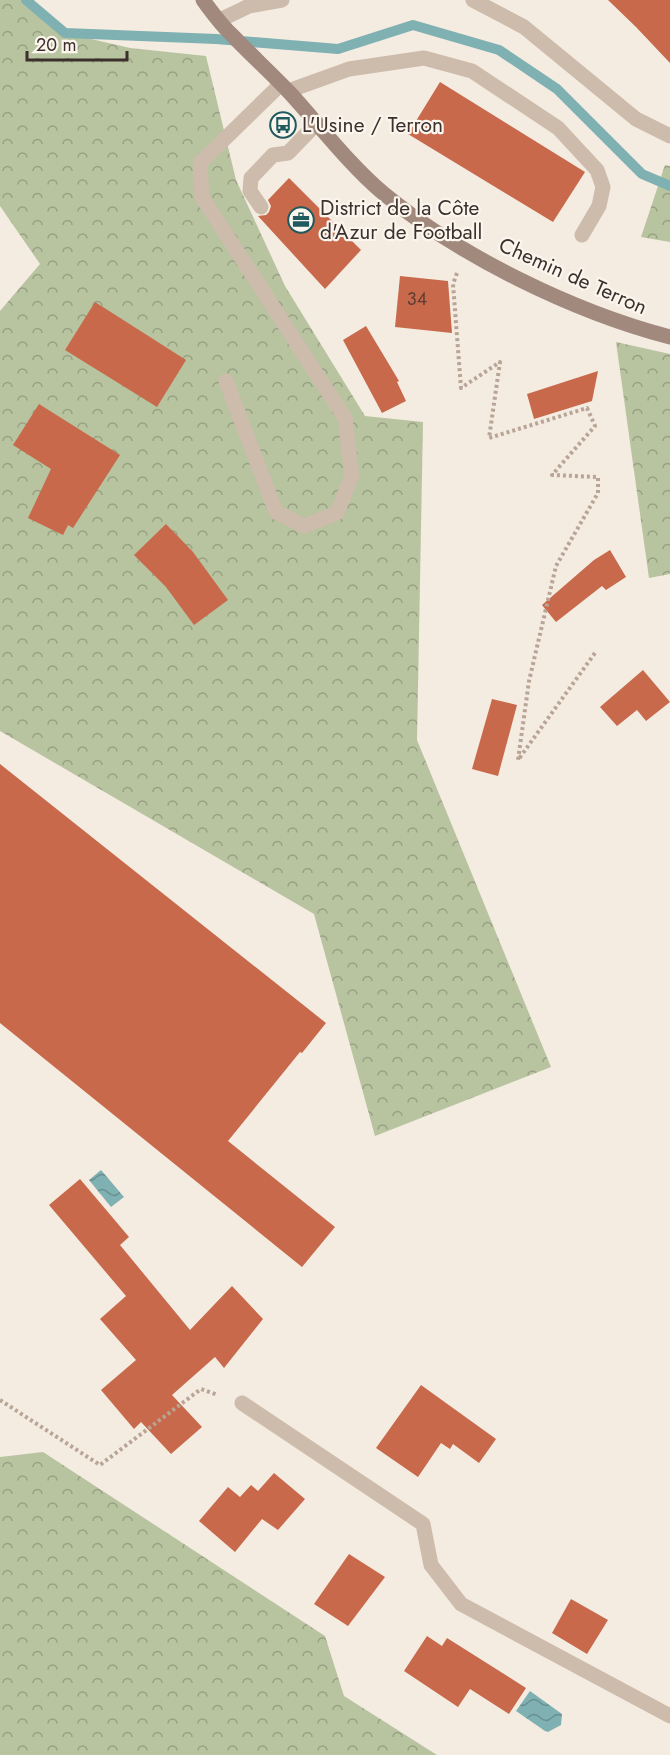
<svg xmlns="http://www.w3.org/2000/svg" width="670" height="1755" font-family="Jost,sans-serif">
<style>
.forest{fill:url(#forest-crowns)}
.water{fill:url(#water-waves)}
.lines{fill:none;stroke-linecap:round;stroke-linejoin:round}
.stream{stroke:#7fb0b2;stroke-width:10}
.building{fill:#c8694b}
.path{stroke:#b9a596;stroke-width:4;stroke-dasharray:3 3;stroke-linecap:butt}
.lane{stroke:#cdbbac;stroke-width:15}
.secondary{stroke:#a18a7d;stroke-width:15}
.labels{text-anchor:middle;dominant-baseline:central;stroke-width:4.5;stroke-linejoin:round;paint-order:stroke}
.number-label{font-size:18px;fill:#5e3e33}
.poi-label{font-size:21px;fill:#3b302b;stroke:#fbf5ee;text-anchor:start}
.street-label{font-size:21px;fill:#3b302b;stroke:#fbf5ee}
</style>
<defs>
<pattern id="forest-crowns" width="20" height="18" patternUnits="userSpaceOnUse" patternTransform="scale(1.5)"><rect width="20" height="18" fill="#b8c4a0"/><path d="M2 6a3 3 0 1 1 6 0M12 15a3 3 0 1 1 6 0" fill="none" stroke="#97a083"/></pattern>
<pattern id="water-waves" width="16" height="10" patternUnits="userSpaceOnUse" patternTransform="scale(1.5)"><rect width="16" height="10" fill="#7fb0b2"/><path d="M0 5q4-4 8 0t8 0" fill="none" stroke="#699091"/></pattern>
</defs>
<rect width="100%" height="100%" fill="#f4ebe1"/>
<!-- forest -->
<g class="forest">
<polygon points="0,0 26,0 65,33 130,48 206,56 236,180 285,286 365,416 423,422 417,740 551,1067 375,1136 314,914 0,731 0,311 40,264 0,206"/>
<polygon points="665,165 670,166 670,242 641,237"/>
<polygon points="616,342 670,354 670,574 649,578"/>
<polygon points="43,1452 325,1636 344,1696 437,1755 0,1755 0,1457"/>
</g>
<!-- water -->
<g class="water">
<polygon points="101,1170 124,1197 111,1207 89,1180"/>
<polygon points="530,1691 562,1714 561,1725 548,1732 545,1731 516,1711"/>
</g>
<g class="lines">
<!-- stream -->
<polyline class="stream" points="26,0 65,33 216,39 338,49 413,25 499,50 557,89 642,174 670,186"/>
</g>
<!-- building -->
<g class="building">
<polygon points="608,0 670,0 670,63 636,27"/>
<polygon points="440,82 585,172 553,222 408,134"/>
<polygon points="289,178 361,250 325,289 258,216 266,215 269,212 271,206 268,200"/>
<polygon points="400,276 448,281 452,333 395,327"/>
<polygon points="95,302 186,360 157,407 65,350"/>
<polygon points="366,326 399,381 397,382 406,401 382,413 343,340"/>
<polygon points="598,371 592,401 534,419 527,394"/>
<polygon points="39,404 120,455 73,528 68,525 63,535 28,518 51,469 13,445"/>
<polygon points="166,524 193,552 228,600 194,625 166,587 134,555"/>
<polygon points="610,550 626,577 606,590 602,586 556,622 542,605 594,560"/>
<polygon points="643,670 670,702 646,721 637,710 617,726 600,707"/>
<polygon points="492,699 517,705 498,776 472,769"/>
<polygon points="0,764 326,1023 302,1053 300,1052 228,1141 335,1227 302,1267 0,1023"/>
<polygon points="80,1179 129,1237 120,1245 190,1330 232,1286 263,1319 224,1368 215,1357 172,1395 202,1427 171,1454 141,1422 134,1429 101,1390 136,1360 100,1319 126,1296 49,1205"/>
<polygon points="421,1385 496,1439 479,1463 453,1444 450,1449 441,1443 418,1477 376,1448"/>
<polygon points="274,1473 305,1499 278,1530 262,1519 235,1552 199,1521 228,1487 240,1497 251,1485 258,1491"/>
<polygon points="349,1554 385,1577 348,1626 314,1604"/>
<polygon points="571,1599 608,1620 587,1654 552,1633"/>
<polygon points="427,1636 442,1646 447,1638 526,1688 509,1714 470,1689 458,1707 404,1671"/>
</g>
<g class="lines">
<!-- path -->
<g class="path">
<polyline points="457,273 453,284 461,388 500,362 489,438 587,408 595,426 552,475 598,477 598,493 556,566 529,681 518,760 595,653"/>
<polyline points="0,1400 100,1465 201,1389 218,1395"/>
</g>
<!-- lane -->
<g class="lane">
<polyline points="473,0 524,27 636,119 670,136"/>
<polyline points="220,20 249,6 282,0"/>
<polyline points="288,91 349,69 424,58 472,71 558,128 597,170 603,187 599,206 582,235"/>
<polyline points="261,207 250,191 251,178 273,155 288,153 317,123"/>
<polyline points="226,381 276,512 304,526 337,513 352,475 345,418 202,197 200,163 281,84"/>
<polyline points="242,1403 423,1524 431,1565 461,1604 670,1716"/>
</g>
<!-- secondary -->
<path class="secondary" d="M203 0C212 12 221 25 232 35 251 55 271 73 290 93 320 126 349 164 383 193 459 256 574 312 670 337"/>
</g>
<!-- icons -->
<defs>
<g id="bus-ring" transform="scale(1.35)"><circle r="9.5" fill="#fbf5ee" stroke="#1f5a5e" stroke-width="1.5"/><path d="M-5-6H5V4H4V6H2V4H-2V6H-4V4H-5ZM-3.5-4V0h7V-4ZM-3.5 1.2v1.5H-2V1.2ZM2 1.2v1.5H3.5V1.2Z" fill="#1f5a5e"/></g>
<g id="office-ring" transform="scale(1.35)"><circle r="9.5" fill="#fbf5ee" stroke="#1f5a5e" stroke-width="1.5"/><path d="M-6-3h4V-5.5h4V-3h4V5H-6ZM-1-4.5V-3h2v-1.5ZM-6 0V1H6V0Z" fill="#1f5a5e"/></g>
</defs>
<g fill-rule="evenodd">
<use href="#bus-ring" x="283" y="125"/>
<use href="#office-ring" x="301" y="220"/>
</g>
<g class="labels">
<!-- number labels -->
<g class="number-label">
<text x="417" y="299">34</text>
</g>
<!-- poi labels -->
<g class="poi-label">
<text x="302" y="125">L'Usine / Terron</text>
<text x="320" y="208">District de la Côte<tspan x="320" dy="24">d'Azur de Football</tspan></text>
</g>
<!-- street labels -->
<g class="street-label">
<text transform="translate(573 276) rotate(24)">Chemin de Terron</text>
</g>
</g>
<!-- scale -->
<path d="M27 51v9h100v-9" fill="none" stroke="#3b302b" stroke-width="3"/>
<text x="36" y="51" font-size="18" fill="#3b302b" stroke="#fbf5ee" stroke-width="4.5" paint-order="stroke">20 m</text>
</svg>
